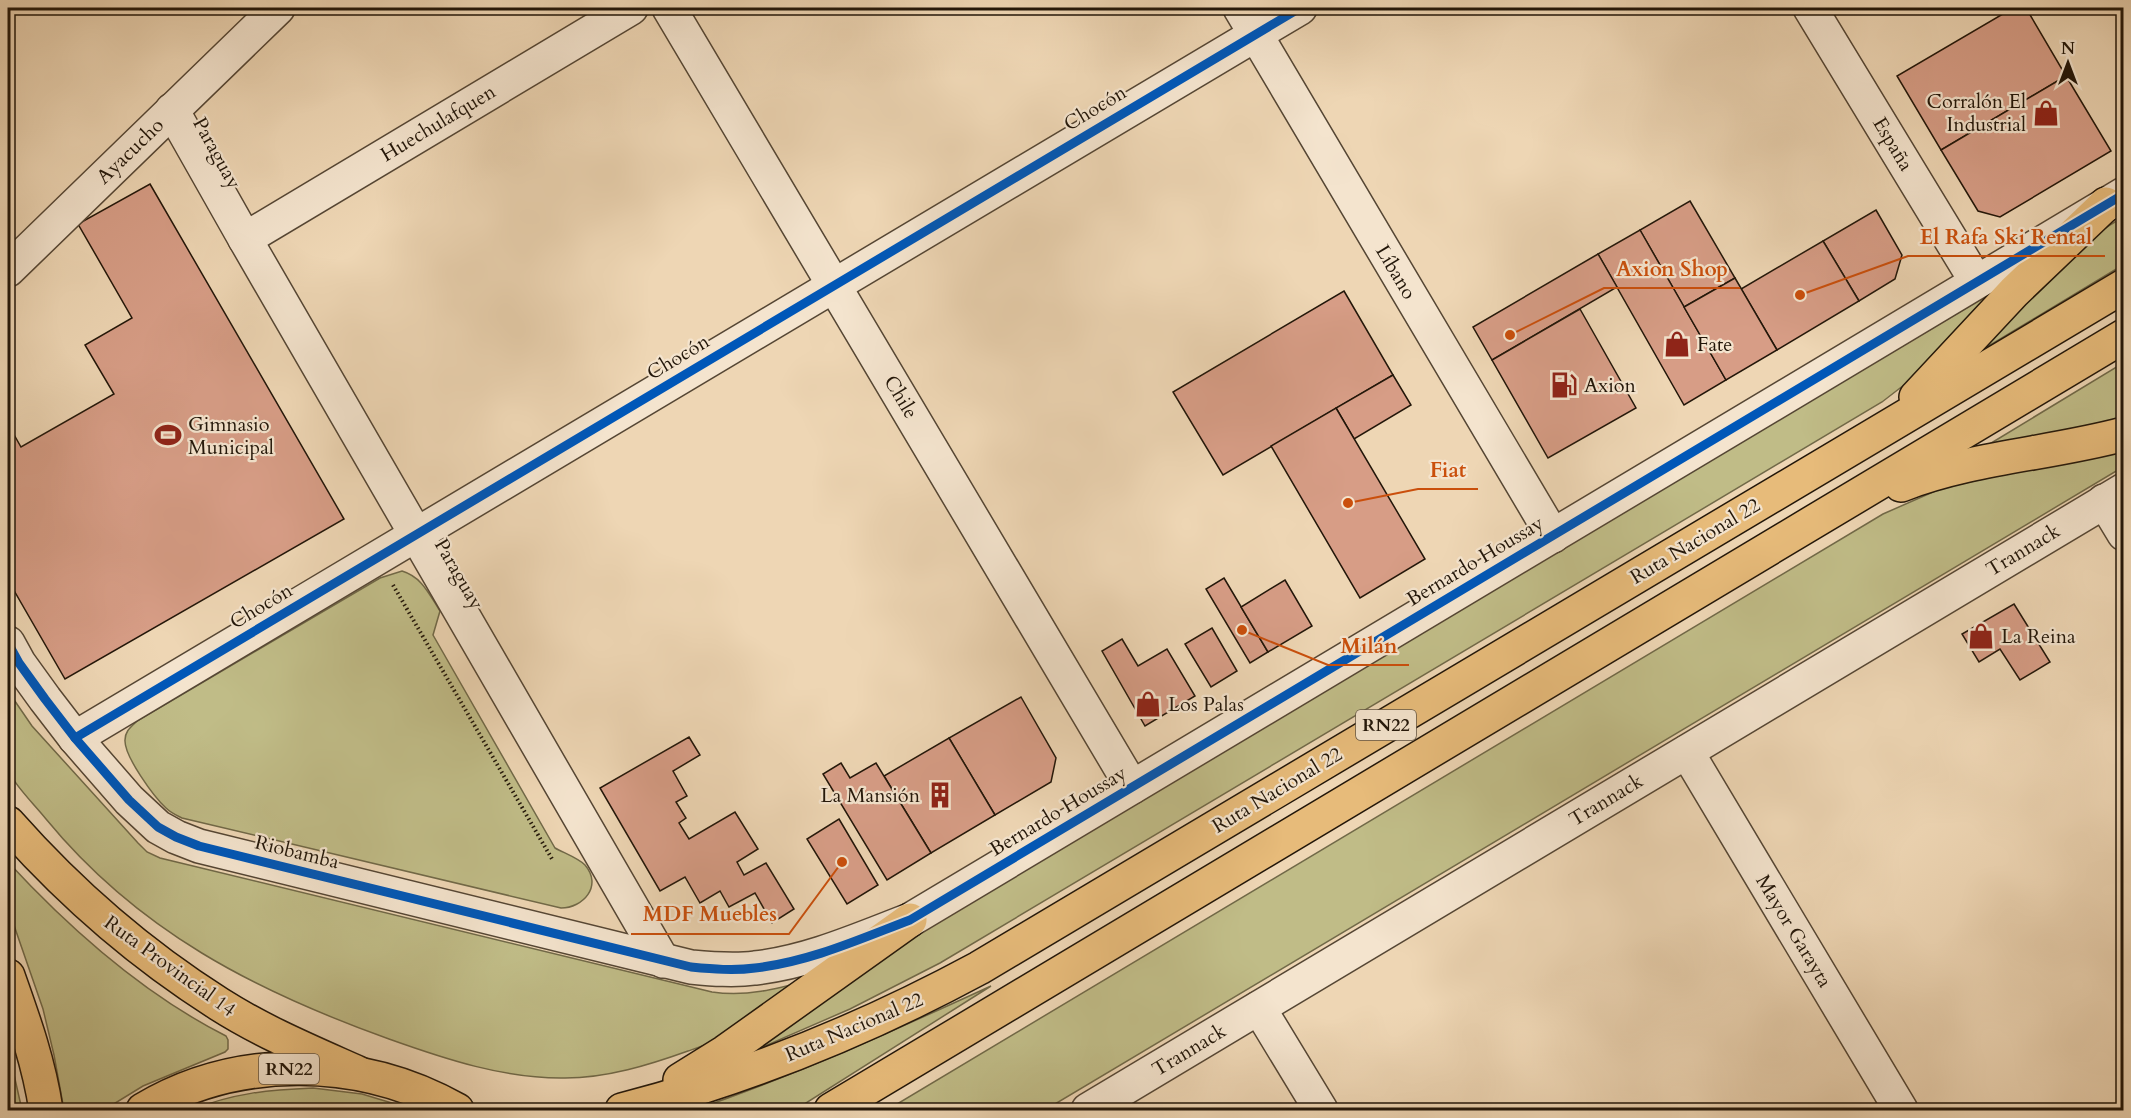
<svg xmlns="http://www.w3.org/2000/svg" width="2131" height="1118" font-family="Cardo,serif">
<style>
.green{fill:#c0bc87;stroke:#716948;stroke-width:1.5}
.building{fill:#d79d86;stroke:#221609;stroke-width:1.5}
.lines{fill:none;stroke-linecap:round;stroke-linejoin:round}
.minor-casing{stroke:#554634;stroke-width:36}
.major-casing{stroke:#221609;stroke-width:36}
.path{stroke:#221609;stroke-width:4;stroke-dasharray:1.5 3;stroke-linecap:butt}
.minor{stroke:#f4e4ce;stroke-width:33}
.major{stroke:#e7bb7a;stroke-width:33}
.cycleway-casing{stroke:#f4e4ce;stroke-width:13}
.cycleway{stroke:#0057b8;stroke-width:9}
.labels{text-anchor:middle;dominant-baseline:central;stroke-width:4.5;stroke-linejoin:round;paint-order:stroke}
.shield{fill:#f4e4ce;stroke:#615444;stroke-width:1.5}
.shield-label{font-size:18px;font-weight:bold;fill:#221609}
.poi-label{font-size:20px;fill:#221609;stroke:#f4e4ce;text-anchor:start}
.street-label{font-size:20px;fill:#221609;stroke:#f4e4ce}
.leader{fill:none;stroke:#ca4f0c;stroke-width:2}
.callout-dot{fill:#ca4f0c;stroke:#f4e4ce;stroke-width:2}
.callout-label{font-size:21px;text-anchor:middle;font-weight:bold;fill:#ca4f0c;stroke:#f4e4ce;stroke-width:4.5;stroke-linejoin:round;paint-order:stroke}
</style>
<rect width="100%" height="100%" fill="#eed6b4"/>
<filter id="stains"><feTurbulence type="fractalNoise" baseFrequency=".00333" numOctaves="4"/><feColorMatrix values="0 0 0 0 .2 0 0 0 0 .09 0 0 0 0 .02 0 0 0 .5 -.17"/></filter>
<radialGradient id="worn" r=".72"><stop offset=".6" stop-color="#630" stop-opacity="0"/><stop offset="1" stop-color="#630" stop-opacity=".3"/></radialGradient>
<!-- green -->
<g class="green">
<path d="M2123 217V265L1972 356C2019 307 2064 251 2123 217Z"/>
<polygon points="1998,289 1913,378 1882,402 940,963 850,1009 728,1062 898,945"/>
<polygon points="2123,363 2123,419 1983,448"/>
<polygon points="2123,448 2123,467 1045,1110 887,1110 1883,514 1942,488"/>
<path d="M402 571C422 577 429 594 440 611L433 635 555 848C564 853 578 858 585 865 603 886 583 908 561 908L182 818C176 815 171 813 166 808 154 797 124 756 125 740 125 731 131 727 137 721L380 578Z"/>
<path d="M8 691 32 726 138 843 147 852 160 858 712 992C747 997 776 989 809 980 779 1000 748 1023 716 1040 707 1045 697 1048 688 1051 649 1065 607 1078 565 1078 505 1079 445 1059 389 1039 255 991 138 931 46 819 35 805 16 787 9 772 5 763 8 705 8 691Z"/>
<path d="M8 862C70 929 143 994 226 1036L228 1040V1049L225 1052 143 1086 104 1110H64L54 1055 43 1009 8 908Z"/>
<path d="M991 986 795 1110H694C796 1075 893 1031 991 986Z"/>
<polygon points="8,1048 22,1110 8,1110"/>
<path d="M313 1088 362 1094 415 1110H191C234 1093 267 1090 313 1088Z"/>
</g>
<!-- building -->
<g class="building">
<polygon points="2013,8 2026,8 2066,76 1941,150 1897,76"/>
<polygon points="2066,76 2111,151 2000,217 1978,211 1941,150"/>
<polygon points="150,184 344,519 65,679 8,580 8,424 21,447 114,394 85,345 132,318 78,224"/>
<polygon points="1690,201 1735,278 1684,307 1640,230"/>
<polygon points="1876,210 1902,255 1895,279 1859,301 1823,241"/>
<polygon points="1640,230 1726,380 1684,405 1598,254"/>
<polygon points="1823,241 1859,301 1777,350 1741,289"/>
<polygon points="1598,254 1617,287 1492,360 1473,327"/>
<polygon points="1735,278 1777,350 1726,380 1684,307"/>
<polygon points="1344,291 1393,375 1223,475 1173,392"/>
<polygon points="1580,309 1636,408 1548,458 1492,360"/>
<polygon points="1393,375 1411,405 1354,439 1336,408"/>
<polygon points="1336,408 1425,559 1360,598 1271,446"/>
<polygon points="1224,578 1268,652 1250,663 1206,589"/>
<polygon points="1285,580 1312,626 1268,652 1241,607"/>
<polygon points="2014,604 2050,662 2020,680 2000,649 1979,662 1962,634"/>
<polygon points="1212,628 1237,671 1211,687 1185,644"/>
<polygon points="1122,639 1138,666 1167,649 1195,696 1145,726 1102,651"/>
<polygon points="1021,697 1056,758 1051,782 995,815 949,738"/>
<polygon points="689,737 700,755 673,771 687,796 676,802 686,818 679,823 689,839 735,812 758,849 737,862 744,875 766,863 794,909 772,923 755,893 729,907 720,891 700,903 685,877 660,891 600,788"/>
<polygon points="949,738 995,815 931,853 884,776"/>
<polygon points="841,763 850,778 876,763 931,853 887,880 823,774"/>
<polygon points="839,819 878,885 847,904 807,839"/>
</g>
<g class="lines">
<!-- minor casing -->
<g class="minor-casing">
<g id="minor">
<polyline points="669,8 1132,787"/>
<polyline points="1240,8 1553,536"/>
<polyline points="1810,8 1976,281"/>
<polyline points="172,110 245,239 663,961"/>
<polyline points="245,239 631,8"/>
<polyline points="8,270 278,8"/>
<polyline points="2104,501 2124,534"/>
<path d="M8 643 19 663 45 699 75 738 129 800 158 827 176 837 199 846 691 967C712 969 734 971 755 968 809 962 860 939 910 920L2124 194"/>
<polyline points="75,738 1300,8"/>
<polyline points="1687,752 1901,1110"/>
<polyline points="1259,1008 1321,1110"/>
<polyline points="1088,1110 2124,490"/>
</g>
</g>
<!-- major casing -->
<g class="major-casing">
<g id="major">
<polyline points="1916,397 2014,292 2106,204"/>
<path d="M1901 485C1973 457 2050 454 2124 434"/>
<path d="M8 823C70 893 140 954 219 1004 263 1032 311 1052 358 1073"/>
<path d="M8 976C24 1021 39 1063 46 1110"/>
<polyline points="680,1080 725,1052 910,920"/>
<path d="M143 1110C238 1053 362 1056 457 1110"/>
<path d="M622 1110C746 1078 866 1029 979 968L2124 286"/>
<polyline points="831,1110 2124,336"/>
</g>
</g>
<!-- path -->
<polyline class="path" points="393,585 552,859"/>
<!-- minor -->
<use href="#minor" class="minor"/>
<!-- major -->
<use href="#major" class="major"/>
<!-- cycleway casing -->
<g class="cycleway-casing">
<g id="cycleway">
<path d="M8 643 19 663 45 699 75 738 129 800 158 827 176 837 199 846 691 967C712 969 734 971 755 968 809 962 860 939 910 920L2124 194"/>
<polyline points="75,738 1300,8"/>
</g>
</g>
<!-- cycleway -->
<use href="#cycleway" class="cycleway"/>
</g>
<!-- icons -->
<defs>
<g id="shop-bare" transform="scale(2.07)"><path d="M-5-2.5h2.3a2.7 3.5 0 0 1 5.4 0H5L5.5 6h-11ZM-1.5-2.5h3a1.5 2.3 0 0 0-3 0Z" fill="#8f2418" stroke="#f4e4ce" stroke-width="2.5" paint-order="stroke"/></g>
<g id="fuel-bare" transform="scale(2.07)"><path d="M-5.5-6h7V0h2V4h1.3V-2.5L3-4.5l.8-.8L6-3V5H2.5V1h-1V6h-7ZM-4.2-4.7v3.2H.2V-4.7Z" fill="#8f2418" stroke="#f4e4ce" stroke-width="2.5" paint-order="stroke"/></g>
<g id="stadium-bare" transform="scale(2.07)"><path d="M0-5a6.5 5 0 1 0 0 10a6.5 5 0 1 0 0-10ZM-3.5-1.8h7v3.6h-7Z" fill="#8f2418" stroke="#f4e4ce" stroke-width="2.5" paint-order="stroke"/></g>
<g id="building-bare" transform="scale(2.07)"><path d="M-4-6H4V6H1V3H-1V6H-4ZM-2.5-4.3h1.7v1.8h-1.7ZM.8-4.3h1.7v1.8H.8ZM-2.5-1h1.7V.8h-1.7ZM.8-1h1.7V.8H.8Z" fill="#8f2418" stroke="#f4e4ce" stroke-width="2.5" paint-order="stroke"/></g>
</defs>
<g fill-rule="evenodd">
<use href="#shop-bare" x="2046" y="113"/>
<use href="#shop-bare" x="1677" y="344"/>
<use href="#fuel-bare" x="1564" y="385"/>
<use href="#stadium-bare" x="168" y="435"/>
<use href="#shop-bare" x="1981" y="636"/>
<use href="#shop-bare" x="1148" y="704"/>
<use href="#building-bare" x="940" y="795"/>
</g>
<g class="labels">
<!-- shield labels -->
<g class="shield">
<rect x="1356" y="710" width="60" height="30" rx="4.5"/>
<rect x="259" y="1054" width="60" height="30" rx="4.5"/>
</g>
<g class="shield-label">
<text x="1386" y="725">RN22</text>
<text x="289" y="1069">RN22</text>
</g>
<!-- poi labels -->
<g class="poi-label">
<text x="2026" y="101" text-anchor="end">Corralón El<tspan x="2026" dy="23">Industrial</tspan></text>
<text x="1697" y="344">Fate</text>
<text x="1584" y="385">Axion</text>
<text x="188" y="424">Gimnasio<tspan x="188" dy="23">Municipal</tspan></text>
<text x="2001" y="636">La Reina</text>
<text x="1168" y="704">Los Palas</text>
<text x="920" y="795" text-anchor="end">La Mansión</text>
</g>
<!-- street labels -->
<g class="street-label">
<text transform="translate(1095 108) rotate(-31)">Chocón</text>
<text transform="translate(438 123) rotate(-31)">Huechulafquen</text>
<text transform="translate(1893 144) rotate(59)">España</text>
<text transform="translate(130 151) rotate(-44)">Ayacucho</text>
<text transform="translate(217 153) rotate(61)">Paraguay</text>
<text transform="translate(1396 272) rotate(59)">Líbano</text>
<text transform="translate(678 357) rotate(-31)">Chocón</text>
<text transform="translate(901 397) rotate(59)">Chile</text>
<text transform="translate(1695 541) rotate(-31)">Ruta Nacional 22</text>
<text transform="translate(2023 550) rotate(-31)">Trannack</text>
<text transform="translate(1475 561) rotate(-31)">Bernardo Houssay</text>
<text transform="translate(459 574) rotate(60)">Paraguay</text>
<text transform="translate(261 606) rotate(-31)">Chocón</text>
<text transform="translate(1277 790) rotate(-31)">Ruta Nacional 22</text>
<text transform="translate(1606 800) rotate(-31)">Trannack</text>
<text transform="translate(1058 811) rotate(-31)">Bernardo Houssay</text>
<text transform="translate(297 852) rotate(14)">Riobamba</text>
<text transform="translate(1794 931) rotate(59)">Mayor Garayta</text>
<text transform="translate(170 966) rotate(36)">Ruta Provincial 14</text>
<text transform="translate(854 1027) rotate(-23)">Ruta Nacional 22</text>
<text transform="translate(1189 1050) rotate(-31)">Trannack</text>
</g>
</g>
<!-- callouts -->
<path class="leader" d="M1800 295L1908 256H2105M1510 335L1604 288H1740M1348 503L1418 489H1478M1242 630L1328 665H1409M842 862L789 934H631"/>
<g class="callout-dot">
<circle cx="1800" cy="295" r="6"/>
<circle cx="1510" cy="335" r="6"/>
<circle cx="1348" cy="503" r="6"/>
<circle cx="1242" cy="630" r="6"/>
<circle cx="842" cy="862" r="6"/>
</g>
<g class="callout-label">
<text x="2006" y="244">El Rafa Ski Rental</text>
<text x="1672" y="276">Axion Shop</text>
<text x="1448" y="477">Fiat</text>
<text x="1369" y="653">Milán</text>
<text x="710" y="921">MDF Muebles</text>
</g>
<!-- margin -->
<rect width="2131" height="1118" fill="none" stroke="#eed6b4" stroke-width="30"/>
<rect x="9" y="9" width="2113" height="1100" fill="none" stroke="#221609" stroke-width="3"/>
<rect x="15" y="15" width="2101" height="1088" fill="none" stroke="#221609" stroke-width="1.5"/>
<!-- north arrow -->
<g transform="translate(2068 63)" stroke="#f4e4ce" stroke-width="4.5" paint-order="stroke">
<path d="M0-4.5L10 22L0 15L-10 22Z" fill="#221609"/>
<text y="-9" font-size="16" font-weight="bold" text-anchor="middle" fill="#221609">N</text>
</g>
<rect width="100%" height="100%" filter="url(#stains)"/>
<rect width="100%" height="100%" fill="url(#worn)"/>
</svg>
